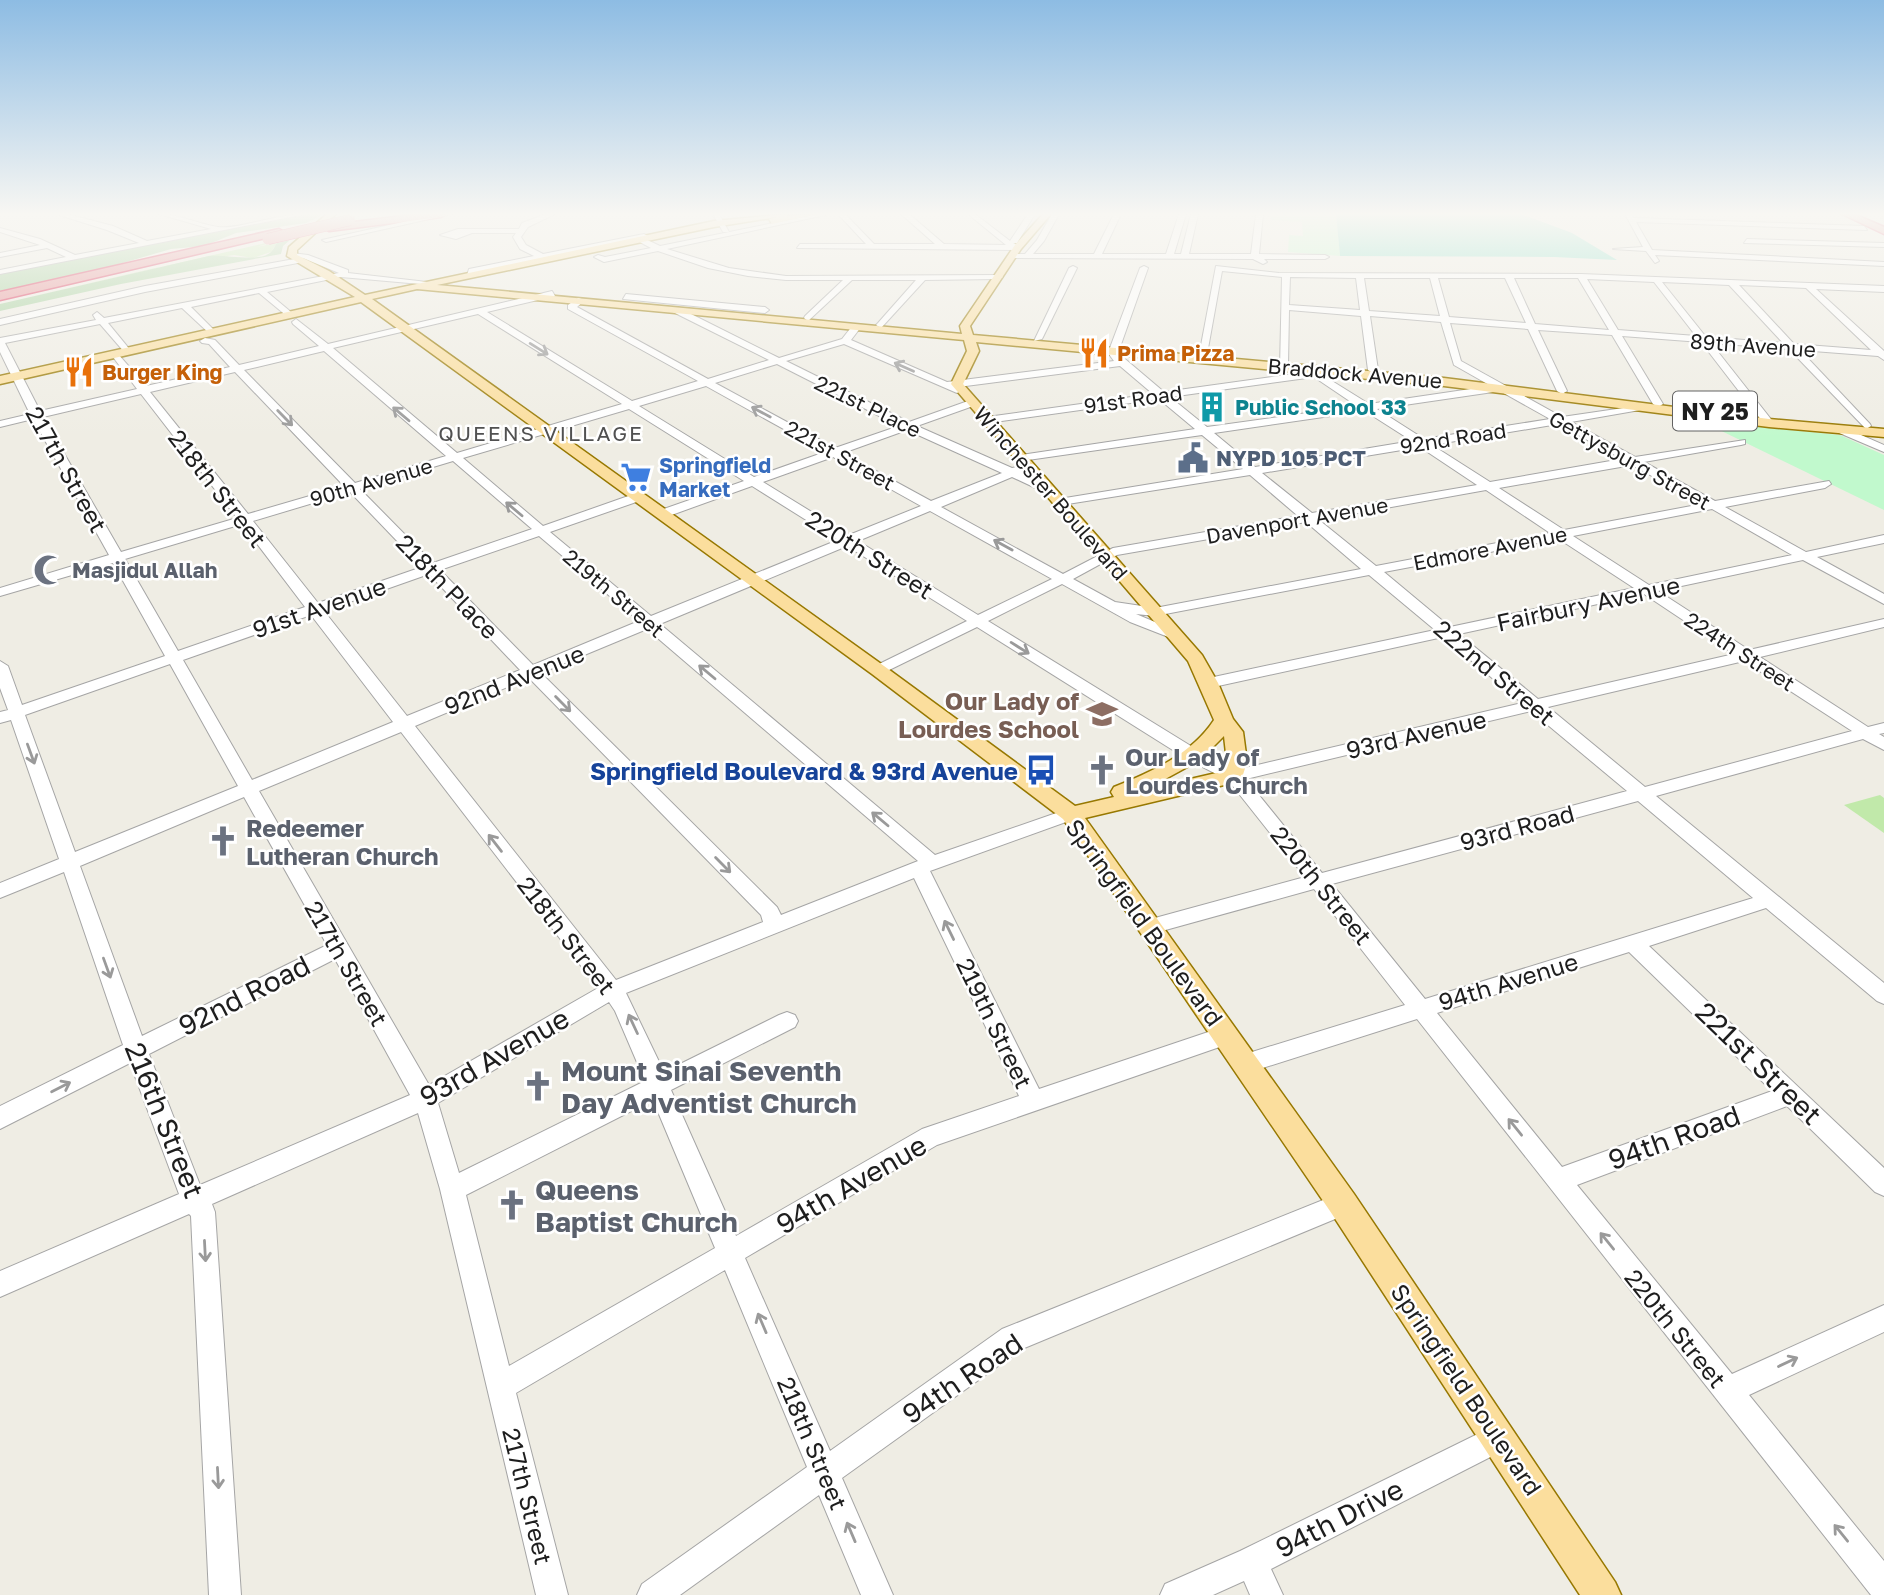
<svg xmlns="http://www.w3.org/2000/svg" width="1884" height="1595" font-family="'Golos Text',sans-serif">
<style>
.grass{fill:#c1e9aa}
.forest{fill:#a2ce99}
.park{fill:#c1f9cd}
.pitch{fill:#82dec6}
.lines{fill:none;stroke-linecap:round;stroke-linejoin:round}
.minor-casing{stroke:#a5a5a5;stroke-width:2}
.major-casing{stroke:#977801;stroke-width:3}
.highway-casing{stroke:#d9254d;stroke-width:3}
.minor{fill:#fff;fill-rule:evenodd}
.major{fill:#fbde9d;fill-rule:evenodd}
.highway{fill:#e68c92;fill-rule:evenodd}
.highway-bridge-casing{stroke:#d9254d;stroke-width:12;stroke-linecap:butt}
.highway-bridge{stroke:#e68c92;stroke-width:11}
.oneway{stroke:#9a9a9a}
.labels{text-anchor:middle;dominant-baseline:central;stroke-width:5;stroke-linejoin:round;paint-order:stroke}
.far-street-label{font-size:21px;fill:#1e1e1e;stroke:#fff}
.far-food-label{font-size:21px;font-weight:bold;fill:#c56008;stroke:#fff;text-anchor:start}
.far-culture-label{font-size:21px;font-weight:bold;fill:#0d838f;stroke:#fff;text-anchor:start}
.far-neighbourhood-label{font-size:21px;letter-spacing:2px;fill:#515151;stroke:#fff}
.far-service-label{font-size:21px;font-weight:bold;fill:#4e5e75;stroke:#fff;text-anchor:start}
.far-shop-label{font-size:21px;font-weight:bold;fill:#366cbe;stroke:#fff;text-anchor:start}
.far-worship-label{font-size:21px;font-weight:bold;fill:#5b616d;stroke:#fff;text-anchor:start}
.shield{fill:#fff;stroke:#626262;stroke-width:2}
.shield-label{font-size:23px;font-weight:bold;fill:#1e1e1e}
.street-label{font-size:24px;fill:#1e1e1e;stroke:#fff}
.education-label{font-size:24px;font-weight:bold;fill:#785e54;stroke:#fff;text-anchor:end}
.worship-label{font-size:24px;font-weight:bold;fill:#5b616d;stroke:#fff;text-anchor:start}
.transit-label{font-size:24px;font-weight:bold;fill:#164399;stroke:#fff;text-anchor:end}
.near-street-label{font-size:28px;fill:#1e1e1e;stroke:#fff}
.near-worship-label{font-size:28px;font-weight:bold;fill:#5b616d;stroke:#fff;text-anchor:start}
</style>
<rect width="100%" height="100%" fill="#efede4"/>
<!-- grass -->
<g class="grass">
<polygon points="296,236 256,247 277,243 271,252 253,258 234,255 155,268 0,304"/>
<polygon points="1880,795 1884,798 1884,833 1844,805"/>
</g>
<!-- forest -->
<g class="forest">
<polygon points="310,214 324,214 306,223 236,233 204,246 171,249 78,276 0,293 0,273"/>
<path d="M290 240 283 246 281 254 121 284 0 311V304L209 256C225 254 260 263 271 252 274 249 275 245 277 243Z"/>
</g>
<!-- park -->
<g class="park">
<polygon points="1270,214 1336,214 1340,256 1288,252 1289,235 1303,236 1302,222 1271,220"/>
<polygon points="1701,421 1840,435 1884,455 1884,510"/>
</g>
<!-- pitch -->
<polygon class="pitch" points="1336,214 1521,214 1572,233 1617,260 1554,257 1340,256"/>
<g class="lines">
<!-- minor casing -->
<g class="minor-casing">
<g id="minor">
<path d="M56 214H67L113 226 147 241 211 229 159 214C179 214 198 224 218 227 237 230 280 213 306 214L0 274V270L66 257 47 248 0 257V253L40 245 0 232V228L40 239 75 255 139 243 107 230Z"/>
<polygon points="439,214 452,214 326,242 322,240"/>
<polygon points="546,214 555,214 528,227 521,237 526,245 543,254 644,234 648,236 643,238 660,246 818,214 830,214 667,249 729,268 786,276 999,275 1003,277 999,279 925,280 881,328 876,325 878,323 916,280 852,280 808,321 804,318 805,316 843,280 786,280 748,276 708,268 658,251 604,262 594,257 598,255 605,257 651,248 636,240 549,258 546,261 541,259 476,273 471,277 467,275 469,269 534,256 520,249 513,237 516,233 472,233 456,239 440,235 458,229 519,229 522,223"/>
<polygon points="713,214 719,214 729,232 723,232"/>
<polygon points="838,214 845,214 874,244 935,244 901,214 909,214 944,244 1006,245 968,214 975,214 1010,241 1028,214 1035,214 1017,243 1013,243 1022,247 1015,250 797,248 800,244 866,244"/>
<polygon points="1052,214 1059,214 1044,241 1033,254 1094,254 1114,214 1121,214 1102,254 1166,254 1179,214 1186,214 1174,254 1181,254 1191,214 1198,214 1189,254 1251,254 1256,214 1263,214 1259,254 1325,255 1329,257 1325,259 1264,259 1267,262 1263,264 1253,259 1009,258 1009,254 1025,254 1037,240"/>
<polygon points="1625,214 1631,214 1634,218 1864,226 1867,230 1636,222 1652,250 1884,262 1884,266 1655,255 1659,261 1655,263 1646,251 1613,249 1643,247"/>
<polygon points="1747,239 1884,243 1884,247 1744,243"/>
<path d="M292 253 308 255 348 270V273L436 283 432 285 341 277 267 292 291 312 292 314 288 317 259 293 191 307 215 331 210 334 182 308 108 323 131 351 126 354 100 324 5 343 40 411 137 389 113 357 118 354 146 386 230 367 209 344 202 343 200 341 205 338 215 340 239 365 319 346 293 324 292 322 296 319 328 344 552 291 555 296 487 312 632 401 698 381 568 309V305L578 298 585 300 577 307 708 379 769 360 673 312V308H679L779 358 842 339 853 325H859L861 327 851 340 947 382 1114 361 1108 353 1140 268 1144 266 1148 268 1118 353 1164 392 1316 371 1369 404 1491 386 1454 365 1441 322 1370 316 1378 370 1373 373 1368 370 1361 316 1289 310 1288 366 1280 368 1282 277 1222 271 1207 354 1199 356 1216 266 1279 273 1581 274 1884 286V292L1816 289 1884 351V360L1878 356 1800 350 1870 424 1871 426 1866 429 1789 349 1711 343 1774 423 1769 426 1765 425 1701 342 1622 336 1663 404 1658 407 1653 404 1612 335 1538 330 1567 391 1562 394 1557 391 1528 329 1450 323 1461 361 1562 417 1644 405V409L1640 410 1571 422 1635 457 1745 440V444L1741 445 1644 462 1715 501 1829 481 1831 484 1825 488 1725 507 1806 552 1884 535V543L1817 557 1884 594V604L1803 560 1658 591 1749 650 1884 619V627L1760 657 1868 727 1884 723V733L1879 734 1884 737V750L1863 739 1656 796 1884 983V1004L1877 1001 1766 908 1649 946 1884 1168V1196L1875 1192 1787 1106 1577 1185 1732 1374 1884 1305V1332L1749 1395 1884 1561V1595H1871L1417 1019 1247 1073 1239 1070 1236 1063 1239 1056 1405 1005 1314 889 1151 934 1144 931 1141 926 1144 921 1305 877 1228 780 1187 759 977 627 883 673H873L870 670 873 667 967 621 847 546 660 624 935 855 1065 810H1077L1080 814 1077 818 930 871 1039 1089 1226 1026 1234 1028 1237 1035 1234 1042 937 1145 745 1258 830 1451 1002 1329 1343 1192 1352 1196 1355 1204 1352 1212 1022 1349 842 1478 893 1595H861L819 1495 680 1595H637L642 1584 807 1467 725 1270 516 1393 568 1595H536L440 1189 418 1113 212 1204 215 1212 241 1595H209L191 1216 189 1214 0 1297V1271L179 1194 130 1063 0 1129V1106L123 1045 64 872 0 898V883L59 859 11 720 0 723V712L8 710 0 688V661L8 666 22 705 165 656 113 563 0 596V588L109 555 33 419 0 427V421L30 414 0 352V338L96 320 93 315 97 312 104 318 339 273 303 258 289 257ZM1290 277 1356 278 1360 310 1289 305ZM1364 278H1430L1440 316 1369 311ZM1438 278H1505L1526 323 1449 317ZM1514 278H1578L1609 330 1535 324ZM1587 279 1654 282 1696 336 1618 330ZM1662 282 1729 285 1783 343 1706 337ZM1739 285 1806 288 1871 350 1794 344ZM478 314 622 404 457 453 333 348ZM844 344 957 393 962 390 958 387 1120 366 1153 394 987 417 982 420 987 423 1159 399 1195 429 1021 455 1015 458 1021 461 1202 435 1243 469 1059 499 1053 503 1055 506 1250 475 1298 516 1113 548 1063 574 941 507 1012 477 1042 491 1052 488 1022 473 1032 468V464L1012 468 917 426 976 405V401H968L909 422 786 361ZM324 351 446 456 355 483 244 370ZM777 364 899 426 835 448 715 383ZM235 372 344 486 248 514 150 392ZM1314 377 1357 406 1207 427 1170 397ZM706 386 825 452 754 477 639 406ZM1500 391 1550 419 1424 439 1377 409ZM141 394 237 518 121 552 43 417ZM629 409 744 481 658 511V517H666L752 486 838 540 651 616 550 532 642 500V494H634L543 526 463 458ZM1365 411 1412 441 1255 467 1214 433ZM1558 424 1622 459 1490 482 1432 445ZM907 430 1002 473 931 501 843 453ZM1420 447 1477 485 1312 513 1262 473ZM833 457 921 506 849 535 763 482ZM453 461 532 529 433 563 360 489ZM1632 465 1702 504 1564 530 1499 488ZM1486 490 1550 533 1376 566 1319 520ZM350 492 422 567 318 603 253 521ZM1712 509 1792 555 1649 585 1573 536ZM930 511 1052 579 978 615 858 541ZM1306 522 1361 569 1155 608 1115 602 1073 579 1117 555ZM242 524 305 607 178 651 125 559ZM539 536 639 621 533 665 440 570ZM1559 539 1634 588 1450 627 1384 572ZM429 574 520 670 407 716 324 611ZM1369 575 1435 630 1209 678 1201 683 1209 688 1443 637 1522 703 1236 770 1199 751 988 621 1062 584 1130 622 1176 640 1183 636 1181 633 1136 614 1155 616ZM1644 594 1734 654 1538 699 1459 634ZM311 615 393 722 252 780 183 660ZM647 629 918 861 781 915 777 907 541 673ZM1744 661 1852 731 1645 787 1548 707ZM170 664 238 786 75 852 25 715ZM529 678 761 915 763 922 616 980 415 726ZM1531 711 1627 791 1322 873 1246 779ZM401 732 598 988 429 1085 259 791ZM244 797 327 945 142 1036 80 866ZM1638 801 1753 898 1425 999 1332 884ZM914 878 1019 1096 922 1129 736 1236 671 1090 795 1027 798 1021 795 1015 787 1012 779 1015 664 1072 626 993ZM1629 952 1772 1091 1562 1167 1437 1013ZM335 959 410 1095 200 1185 149 1054ZM609 1002 615 1011 645 1081 459 1173 438 1103ZM653 1100 715 1248 509 1366 466 1195Z"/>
<polygon points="300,258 303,262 145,292 0,325 0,319 145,286"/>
<polygon points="1073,266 1077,268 1042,339 1034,341 1069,268"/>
<polygon points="626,294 765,307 769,310 765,313 623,299"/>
<polygon points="1837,428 1845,428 1884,445 1884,452 1837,432"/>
<polygon points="1500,1423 1510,1427 1514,1437 1510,1447 1271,1569 1283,1595 1250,1595 1244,1581 1213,1595 1160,1595 1165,1584 1240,1551"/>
</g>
</g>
<!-- major casing -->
<g class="major-casing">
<path id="major" d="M327 214H336L297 250V255L329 271 365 295 714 221 788 214 787 216 816 214 772 224 769 219 777 217 714 227 437 285 962 334 960 326 1015 245 1043 214H1051L1021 249 970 326 973 335 1444 378 1769 419 1884 429V437L1769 427 1444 386 976 342 979 351 963 384 1202 655 1218 683 1233 719 1243 732 1247 762 1241 781 1085 818 1354 1194 1615 1582 1621 1595H1580L1332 1214 1063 819 872 674 361 302 0 384V376L355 297 287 256 289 247ZM417 289 964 340 967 351 951 384 1188 661 1214 720C1191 755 1151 772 1114 787L1111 792 1114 797 1075 806 884 666 372 299ZM1224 736 1227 762 1225 771 1147 789 1200 760Z"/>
</g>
<!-- highway casing -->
<g class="highway-casing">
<g id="highway">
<polygon points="419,214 446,214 441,217 329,231 324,228 329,225"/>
<polygon points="1842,214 1854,214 1884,227 1884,234"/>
<polygon points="279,229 284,232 283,234 0,300 0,292"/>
</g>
</g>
<!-- minor -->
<use href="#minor" class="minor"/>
<!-- major -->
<use href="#major" class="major"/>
<!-- highway -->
<use href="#highway" class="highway"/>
<!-- highway-bridge casing -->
<g class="highway-bridge-casing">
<polyline id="highway-bridge" points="268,239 350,220"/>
</g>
<!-- highway-bridge -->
<use href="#highway-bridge" class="highway-bridge"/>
</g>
<!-- one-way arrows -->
<defs><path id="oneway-shaft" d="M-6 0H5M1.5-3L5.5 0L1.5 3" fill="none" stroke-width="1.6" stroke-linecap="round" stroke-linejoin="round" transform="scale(1.75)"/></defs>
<g class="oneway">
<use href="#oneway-shaft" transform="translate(539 349) rotate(32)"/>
<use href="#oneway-shaft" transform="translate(904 367) rotate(-156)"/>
<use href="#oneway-shaft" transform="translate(761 412) rotate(-152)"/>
<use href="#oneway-shaft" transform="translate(401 414) rotate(-140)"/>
<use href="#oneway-shaft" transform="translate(285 418) rotate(46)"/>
<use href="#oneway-shaft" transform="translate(514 509) rotate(-140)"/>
<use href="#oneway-shaft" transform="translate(1003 545) rotate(-151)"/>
<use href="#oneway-shaft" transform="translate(1020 648) rotate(32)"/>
<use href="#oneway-shaft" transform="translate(707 672) rotate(-140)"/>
<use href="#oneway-shaft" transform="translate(563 704) rotate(45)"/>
<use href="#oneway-shaft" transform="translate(31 754) rotate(70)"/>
<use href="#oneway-shaft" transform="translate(880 819) rotate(-140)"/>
<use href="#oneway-shaft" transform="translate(495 843) rotate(-128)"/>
<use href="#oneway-shaft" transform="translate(723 865) rotate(45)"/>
<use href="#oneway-shaft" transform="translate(949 930) rotate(-116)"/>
<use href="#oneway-shaft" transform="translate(107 968) rotate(70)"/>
<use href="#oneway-shaft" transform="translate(633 1024) rotate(-115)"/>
<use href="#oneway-shaft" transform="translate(61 1087) rotate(-27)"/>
<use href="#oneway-shaft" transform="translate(1515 1127) rotate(-129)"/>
<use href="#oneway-shaft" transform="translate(1607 1241) rotate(-129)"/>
<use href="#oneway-shaft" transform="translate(205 1251) rotate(87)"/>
<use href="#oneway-shaft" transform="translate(762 1323) rotate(-113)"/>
<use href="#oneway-shaft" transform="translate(1788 1362) rotate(-25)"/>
<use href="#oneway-shaft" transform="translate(218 1478) rotate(87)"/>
<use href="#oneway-shaft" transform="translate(851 1532) rotate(-113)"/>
<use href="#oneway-shaft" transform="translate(1841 1533) rotate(-129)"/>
</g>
<!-- sky -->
<linearGradient id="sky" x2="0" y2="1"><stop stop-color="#8dbce3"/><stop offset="0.49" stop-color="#f8f7f3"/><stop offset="1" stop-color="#f8f7f3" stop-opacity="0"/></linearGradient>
<rect width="1884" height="437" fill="url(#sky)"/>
<!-- icons -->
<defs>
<g id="restaurant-bare" transform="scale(2.415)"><path d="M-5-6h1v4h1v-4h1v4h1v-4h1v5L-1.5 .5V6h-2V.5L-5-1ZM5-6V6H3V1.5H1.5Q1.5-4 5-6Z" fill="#e8710a" stroke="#fff" stroke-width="2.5" paint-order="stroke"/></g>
<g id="building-bare" transform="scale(2.415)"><path d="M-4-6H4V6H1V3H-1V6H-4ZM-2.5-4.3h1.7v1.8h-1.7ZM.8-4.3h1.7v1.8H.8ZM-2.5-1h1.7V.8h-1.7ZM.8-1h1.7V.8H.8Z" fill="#0f9aa8" stroke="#fff" stroke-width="2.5" paint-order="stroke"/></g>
<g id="civic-bare" transform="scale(2.415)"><path d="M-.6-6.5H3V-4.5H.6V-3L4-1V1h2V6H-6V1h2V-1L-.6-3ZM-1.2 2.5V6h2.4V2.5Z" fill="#5c6f8a" stroke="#fff" stroke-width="2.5" paint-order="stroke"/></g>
<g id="supermarket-bare" transform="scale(2.415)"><path d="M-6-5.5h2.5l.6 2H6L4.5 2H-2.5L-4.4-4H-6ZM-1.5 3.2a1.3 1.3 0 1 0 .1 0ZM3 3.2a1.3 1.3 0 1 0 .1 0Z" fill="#3f7fe0" stroke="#fff" stroke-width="2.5" paint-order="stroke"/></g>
<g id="mosque-bare" transform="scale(2.415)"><path d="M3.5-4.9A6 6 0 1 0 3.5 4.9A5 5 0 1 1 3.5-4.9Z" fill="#6b7280" stroke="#fff" stroke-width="2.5" paint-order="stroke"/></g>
<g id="school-bare" transform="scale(2.415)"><path d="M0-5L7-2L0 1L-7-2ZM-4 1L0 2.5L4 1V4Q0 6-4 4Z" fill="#8d6e63" stroke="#fff" stroke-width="2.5" paint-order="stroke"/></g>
<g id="bus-bare" transform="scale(2.415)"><path d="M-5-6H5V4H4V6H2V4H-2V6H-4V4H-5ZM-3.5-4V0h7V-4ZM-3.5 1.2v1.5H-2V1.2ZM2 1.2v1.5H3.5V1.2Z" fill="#1a4fb4" stroke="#fff" stroke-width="2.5" paint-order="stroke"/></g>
<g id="church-bare" transform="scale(2.415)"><path d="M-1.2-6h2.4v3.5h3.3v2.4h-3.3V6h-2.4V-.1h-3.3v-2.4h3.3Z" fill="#6b7280" stroke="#fff" stroke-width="2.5" paint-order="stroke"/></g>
</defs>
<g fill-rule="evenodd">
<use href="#restaurant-bare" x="1094" y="353"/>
<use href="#restaurant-bare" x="79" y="372"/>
<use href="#building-bare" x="1212" y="407"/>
<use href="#civic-bare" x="1193" y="458"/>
<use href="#supermarket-bare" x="636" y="477"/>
<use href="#mosque-bare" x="49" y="570"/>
<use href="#school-bare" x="1102" y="714"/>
<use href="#bus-bare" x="1041" y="770"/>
<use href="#church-bare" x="1102" y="770"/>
<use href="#church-bare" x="223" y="841"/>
<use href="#church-bare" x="538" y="1086"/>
<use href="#church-bare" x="512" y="1205"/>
</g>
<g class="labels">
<!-- far-street labels -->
<g class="far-street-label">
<text transform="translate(1753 345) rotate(4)">89th Avenue</text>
<text transform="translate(1355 373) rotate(5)">Braddock Avenue</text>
<text transform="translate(1133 399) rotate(-8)">91st Road</text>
<text transform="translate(868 406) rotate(26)">221st Place</text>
<text transform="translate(1453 438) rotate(-9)">92nd Road</text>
<text transform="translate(840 455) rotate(29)">221st Street</text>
<text transform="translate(1630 460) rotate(29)">Gettysburg Street</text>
<text transform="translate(371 482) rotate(-16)">90th Avenue</text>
<text transform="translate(1051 493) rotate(49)">Winchester Boulevard</text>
<text transform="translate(1297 520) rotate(-10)">Davenport Avenue</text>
<text transform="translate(1490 548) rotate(-11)">Edmore Avenue</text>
<text transform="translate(614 593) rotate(40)">219th Street</text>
<text transform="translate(1740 651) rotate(33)">224th Street</text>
</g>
<!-- far-food labels -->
<g class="far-food-label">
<text x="1117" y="353">Prima Pizza</text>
<text x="102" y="372">Burger King</text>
</g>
<!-- far-culture labels -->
<g class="far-culture-label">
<text x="1235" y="407">Public School 33</text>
</g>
<!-- far-neighbourhood labels -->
<g class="far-neighbourhood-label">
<text x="541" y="433">QUEENS VILLAGE</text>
</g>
<!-- far-service labels -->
<g class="far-service-label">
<text x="1216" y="458">NYPD 105 PCT</text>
</g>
<!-- far-shop labels -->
<g class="far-shop-label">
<text x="659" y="465">Springfield<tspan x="659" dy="24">Market</tspan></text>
</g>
<!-- far-worship labels -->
<g class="far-worship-label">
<text x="72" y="570">Masjidul Allah</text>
</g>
<!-- shield labels -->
<rect class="shield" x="1673" y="391.5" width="84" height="39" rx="5"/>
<g class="shield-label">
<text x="1715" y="411">NY 25</text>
</g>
<!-- street labels -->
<g class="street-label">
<text transform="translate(67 469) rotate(61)">217th Street</text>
<text transform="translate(218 488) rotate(52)">218th Street</text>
<text transform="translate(870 554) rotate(32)">220th Street</text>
<text transform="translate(448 586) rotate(46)">218th Place</text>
<text transform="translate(1588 603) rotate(-12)">Fairbury Avenue</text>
<text transform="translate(319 607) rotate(-19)">91st Avenue</text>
<text transform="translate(1495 672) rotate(40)">222nd Street</text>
<text transform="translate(514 679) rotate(-22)">92nd Avenue</text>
<text transform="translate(1416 734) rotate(-13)">93rd Avenue</text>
<text transform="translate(1517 827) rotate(-15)">93rd Road</text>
<text transform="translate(1322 885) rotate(51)">220th Street</text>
<text transform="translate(1145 922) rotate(54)">Springfield Boulevard</text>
<text transform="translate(567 935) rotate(52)">218th Street</text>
<text transform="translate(347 963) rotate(60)">217th Street</text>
<text transform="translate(1508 981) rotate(-17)">94th Avenue</text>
<text transform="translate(995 1023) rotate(64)">219th Street</text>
<text transform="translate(1676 1328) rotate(51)">220th Street</text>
<text transform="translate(1467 1389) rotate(56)">Springfield Boulevard</text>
<text transform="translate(813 1443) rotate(67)">218th Street</text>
<text transform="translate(528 1496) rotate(76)">217th Street</text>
</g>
<!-- education labels -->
<g class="education-label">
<text x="1079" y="700">Our Lady of<tspan x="1079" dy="28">Lourdes School</tspan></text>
</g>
<!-- worship labels -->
<g class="worship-label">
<text x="1125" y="756">Our Lady of<tspan x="1125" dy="28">Lourdes Church</tspan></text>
<text x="246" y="827">Redeemer<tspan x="246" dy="28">Lutheran Church</tspan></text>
</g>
<!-- transit labels -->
<g class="transit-label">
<text x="1018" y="770">Springfield Boulevard &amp; 93rd Avenue</text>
</g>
<!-- near-street labels -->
<g class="near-street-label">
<text transform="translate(244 995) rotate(-27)">92nd Road</text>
<text transform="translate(494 1057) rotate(-30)">93rd Avenue</text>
<text transform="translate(1759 1063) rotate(44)">221st Street</text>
<text transform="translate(165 1120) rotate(68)">216th Street</text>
<text transform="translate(1674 1137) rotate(-20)">94th Road</text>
<text transform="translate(851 1184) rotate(-30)">94th Avenue</text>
<text transform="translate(962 1378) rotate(-34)">94th Road</text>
<text transform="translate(1339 1518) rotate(-27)">94th Drive</text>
</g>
<!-- near-worship labels -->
<g class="near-worship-label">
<text x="561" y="1070">Mount Sinai Seventh<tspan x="561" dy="32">Day Adventist Church</tspan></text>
<text x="535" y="1189">Queens<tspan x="535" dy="32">Baptist Church</tspan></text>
</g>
</g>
</svg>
